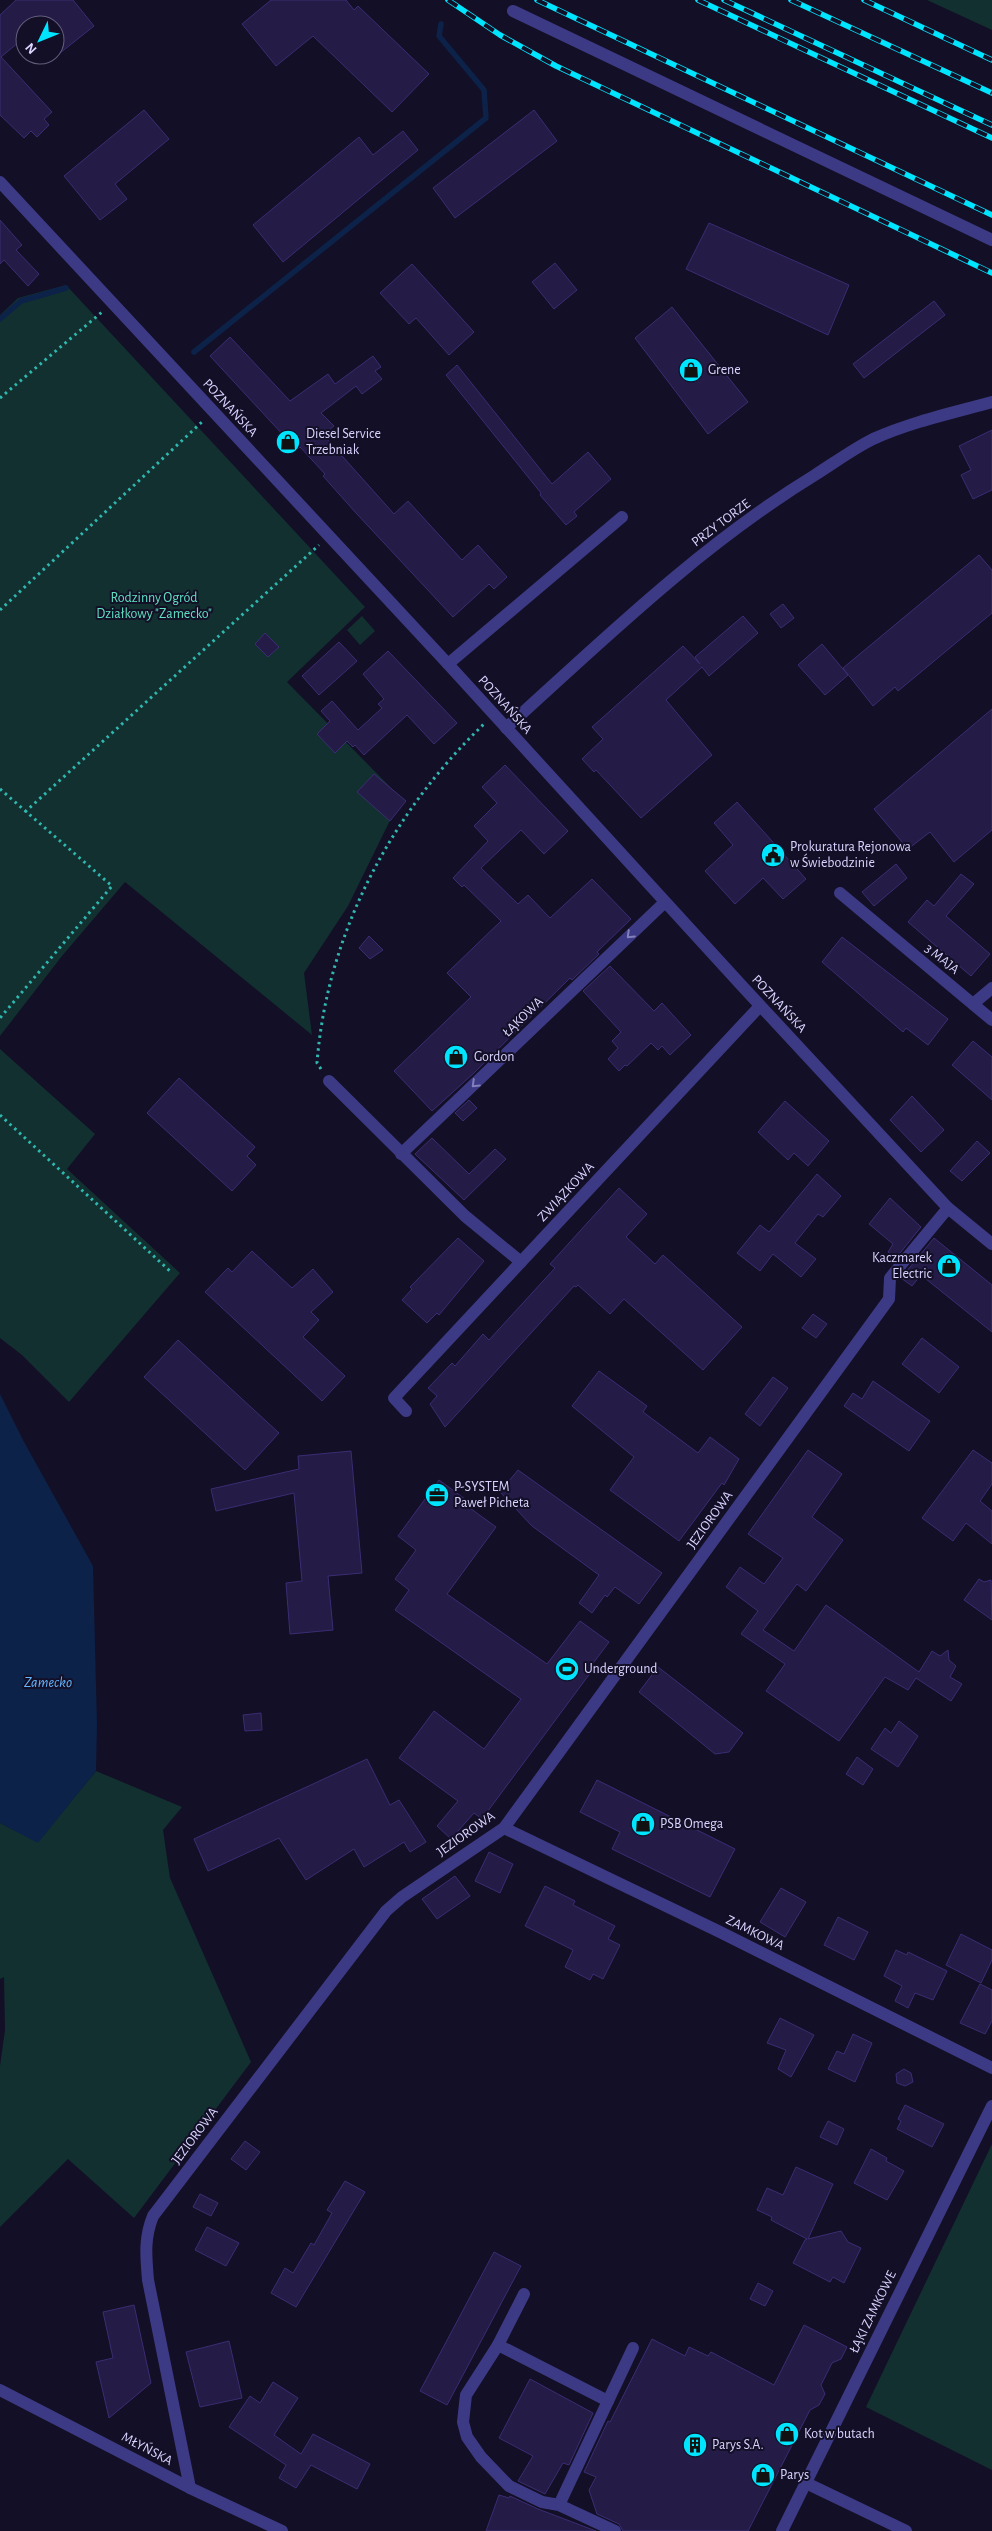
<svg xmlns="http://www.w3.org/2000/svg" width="992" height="2531" font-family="'Alegreya Sans',sans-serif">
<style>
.green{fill:#12302f}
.water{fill:#0c2248}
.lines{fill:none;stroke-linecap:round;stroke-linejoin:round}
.stream{stroke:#0c2248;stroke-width:5.5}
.building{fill:#241b47;stroke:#3b2d73}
.path{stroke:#2fb8b0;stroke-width:3;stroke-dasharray:2.5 4;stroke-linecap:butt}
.minor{stroke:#3d3a85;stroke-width:12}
.rail-casing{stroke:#00e5ff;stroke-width:5.5}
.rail{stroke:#130f26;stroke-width:4;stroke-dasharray:11;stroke-linecap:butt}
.oneway{stroke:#837fbc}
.labels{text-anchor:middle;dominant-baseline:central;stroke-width:4;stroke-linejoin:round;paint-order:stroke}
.poi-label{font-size:14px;fill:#d9d4ff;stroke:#130f26;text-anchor:start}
.street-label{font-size:14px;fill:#d9d4ff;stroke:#130f26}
.park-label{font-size:14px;fill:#5fe0c0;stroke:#130f26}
.water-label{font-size:15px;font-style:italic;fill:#62b6ff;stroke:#130f26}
</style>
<rect width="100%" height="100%" fill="#130f26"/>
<!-- green -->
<g class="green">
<polygon points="927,0 992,0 992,30"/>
<polygon points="66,285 365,607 287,682 401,798 348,906 304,973 312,1035 125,882 62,956 0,1036 0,315 18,298"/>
<polygon points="362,616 375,631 360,645 347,630"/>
<polygon points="0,1049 95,1134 67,1169 180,1273 69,1402 22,1355 0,1338"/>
<polygon points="96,1771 182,1807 163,1830 170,1878 251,2062 134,2218 68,2159 0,2227 0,2066 5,2030 4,1977 0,1979 0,1823 38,1842"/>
<polygon points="992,2144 992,2470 866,2407"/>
</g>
<!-- water -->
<polygon class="water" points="0,1394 23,1440 93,1566 97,1724 96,1771 38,1843 0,1823"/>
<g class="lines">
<!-- stream -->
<g class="stream">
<polyline points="0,319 21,301 66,288"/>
<polyline points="194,352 486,118 484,90 439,36 441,24"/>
</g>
</g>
<!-- building -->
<g class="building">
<polygon points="16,0 73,0 94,26 55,57 55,25 25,25 25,37 1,57 52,112 44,119 49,125 37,137 31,131 24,138 0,115 0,15"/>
<polygon points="271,0 346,0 354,10 358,6 429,74 392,112 313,36 276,66 242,24"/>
<polygon points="144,110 169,139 115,184 127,199 100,220 64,176"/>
<polygon points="534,110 557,141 455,218 433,188"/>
<polygon points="403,131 418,150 283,262 253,225 359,137 373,155"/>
<polygon points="0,220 22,245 16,250 39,274 28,286 4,260 0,264"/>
<polygon points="709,223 849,285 828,335 686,269"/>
<polygon points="555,263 577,290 554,309 532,282"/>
<polygon points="412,264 474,332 449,355 416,318 409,324 380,293"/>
<polygon points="934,301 945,315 864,378 853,364"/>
<polygon points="672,307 748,402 708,434 635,338"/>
<polygon points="230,337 290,401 328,374 335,384 373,356 381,367 375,371 382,379 362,394 356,386 321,413 334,426 328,431 331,434 326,438 394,514 408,501 462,560 478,545 507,577 494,589 489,584 453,617 356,513 323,476 325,474 300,447 297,450 210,356"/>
<polygon points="457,365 552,484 588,452 611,479 574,512 577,516 566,525 540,495 541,493 446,375"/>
<polygon points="992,430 992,490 973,499 961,475 971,470 959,446"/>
<polygon points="979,555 992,570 992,613 898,691 895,687 873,706 843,668"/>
<polygon points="783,604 794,618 781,628 770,614"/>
<polygon points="743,616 758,633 709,676 702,667 666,700 712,755 641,818 596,770 594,772 582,759 603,739 592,727 683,646 700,664 695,657"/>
<polygon points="265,633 279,647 268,657 255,644"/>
<polygon points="339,642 357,661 319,695 302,676"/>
<polygon points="822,644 848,675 825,695 798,665"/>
<polygon points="388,651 457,723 434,744 407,715 364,755 355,745 353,747 347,741 335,753 317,734 330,721 321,711 332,701 358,730 382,708 378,704 384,699 363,674"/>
<polygon points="992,709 992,830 954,862 930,832 908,849 874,809"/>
<polygon points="505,765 568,831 544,854 521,830 481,868 518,904 528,895 550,918 592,879 631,919 597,952 599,954 572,980 570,978 474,1073 432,1111 394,1071 471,997 447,973 501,921 464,885 462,887 453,878 488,841 474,826 497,803 482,787"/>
<polygon points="374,774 406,801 390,821 357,792"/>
<polygon points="737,802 806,879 783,899 763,878 735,904 705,871 733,845 714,823"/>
<polygon points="896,864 907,878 874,906 862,892"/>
<polygon points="961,874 974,884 946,916 990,954 971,976 908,922 927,900 934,906"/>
<polygon points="369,936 383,950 370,959 359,948"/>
<polygon points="842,937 948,1019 928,1045 906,1028 903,1032 822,962"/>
<polygon points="610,966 654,1011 662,1003 691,1035 670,1055 662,1046 658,1050 651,1043 627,1066 625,1065 619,1071 608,1059 618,1048 612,1041 621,1032 583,991"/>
<polygon points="973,1041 992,1057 992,1100 952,1065"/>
<polygon points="179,1078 255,1147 247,1156 256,1165 232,1191 147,1113"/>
<polygon points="912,1096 944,1130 921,1152 890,1120"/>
<polygon points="469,1100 477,1108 463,1121 455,1113"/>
<polygon points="785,1101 829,1141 808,1166 794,1153 788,1160 758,1132"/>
<polygon points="432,1138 469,1174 495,1149 506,1159 464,1200 415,1154"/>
<polygon points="977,1141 990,1153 962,1181 950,1171"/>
<polygon points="817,1174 841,1196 823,1217 818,1214 795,1243 816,1259 801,1277 773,1254 760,1271 737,1253 760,1225 769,1232"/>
<polygon points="619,1188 647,1214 626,1237 655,1264 663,1255 742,1327 703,1370 624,1299 610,1314 578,1285 576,1287 574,1286 445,1427 430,1404 437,1396 428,1388 452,1363 455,1366 483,1334 489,1340 555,1268 550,1264"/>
<polygon points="890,1198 921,1227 896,1258 888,1252 893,1244 869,1224"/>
<polygon points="458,1238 484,1261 439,1315 437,1313 427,1323 402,1300 412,1289 410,1287"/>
<polygon points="934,1238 992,1285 992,1332 921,1275 912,1286 901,1278"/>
<polygon points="252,1251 292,1288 313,1269 333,1292 311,1312 319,1320 303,1337 345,1376 322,1401 205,1292 228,1268 232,1272"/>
<polygon points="813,1314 827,1324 816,1338 802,1328"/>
<polygon points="922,1338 959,1367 939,1393 902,1364"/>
<polygon points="178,1340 279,1433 245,1470 144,1377"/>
<polygon points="599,1371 647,1406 643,1412 698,1453 710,1437 739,1459 724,1485 722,1483 679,1541 610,1490 634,1457 572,1406"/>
<polygon points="773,1377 788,1388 760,1426 745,1414"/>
<polygon points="873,1381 930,1421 909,1451 844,1406 853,1393 862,1399"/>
<polygon points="808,1450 842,1474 812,1517 843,1540 806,1591 797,1584 763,1630 794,1651 826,1605 919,1672 932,1651 940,1656 948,1650 949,1660 956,1666 950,1677 962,1684 951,1701 916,1678 908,1690 885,1677 839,1741 766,1691 785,1664 741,1634 758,1611 726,1587 740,1567 764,1584 783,1558 748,1534"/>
<polygon points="973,1450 992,1463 992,1484 980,1501 992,1511 992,1544 966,1523 953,1541 922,1518"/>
<polygon points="351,1451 362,1573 328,1576 333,1630 290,1634 286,1583 302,1581 294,1493 216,1511 211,1489 299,1469 298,1456"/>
<polygon points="518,1470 662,1573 639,1604 615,1587 607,1597 605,1595 592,1613 579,1603 599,1575 532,1526 500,1492"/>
<polygon points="439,1480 465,1499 463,1503 496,1527 447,1594 547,1664 580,1621 609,1642 591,1666 594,1668 482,1819 474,1813 451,1839 437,1826 458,1801 399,1758 434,1711 484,1749 521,1699 395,1610 409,1590 395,1579 416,1550 398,1536"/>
<polygon points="979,1579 984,1582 991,1580 992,1620 964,1600"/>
<polygon points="658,1667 743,1733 729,1752 715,1754 639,1692"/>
<polygon points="261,1713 262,1730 245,1731 243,1715"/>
<polygon points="899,1721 918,1736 898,1767 871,1749 885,1728 891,1733"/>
<polygon points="857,1757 873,1769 863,1785 846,1774"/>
<polygon points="367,1759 390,1805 399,1800 426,1842 410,1852 404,1842 364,1867 354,1849 306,1880 279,1838 208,1871 194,1839"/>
<polygon points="597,1780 735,1849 710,1897 612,1849 620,1832 580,1812"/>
<polygon points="489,1852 513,1864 500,1893 475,1881"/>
<polygon points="455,1876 470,1896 437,1919 422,1899"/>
<polygon points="545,1886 575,1901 573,1905 615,1926 608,1939 620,1945 603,1979 593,1974 590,1980 565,1967 573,1950 525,1926"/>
<polygon points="781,1888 806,1902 785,1937 760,1922"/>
<polygon points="838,1917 868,1932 854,1960 824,1945"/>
<polygon points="961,1934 992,1950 992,1960 981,1983 946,1965"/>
<polygon points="896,1950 907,1955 908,1952 947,1971 933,2000 915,1993 908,2008 895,2001 902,1986 884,1976"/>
<polygon points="980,1984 992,1990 992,2021 985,2034 960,2023"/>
<polygon points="780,2018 814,2035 791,2077 778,2069 786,2050 767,2043"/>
<polygon points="853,2034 872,2043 855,2082 828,2069 837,2051 844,2054"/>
<polygon points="904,2069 911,2073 913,2082 905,2086 897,2083 896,2074"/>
<polygon points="905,2105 944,2124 932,2147 897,2129 901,2121 898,2119"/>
<polygon points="828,2121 844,2129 837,2145 820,2137"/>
<polygon points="245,2141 260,2152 246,2170 231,2159"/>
<polygon points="871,2149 887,2158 886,2161 904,2171 887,2200 854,2183"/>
<polygon points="796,2167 833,2184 808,2239 841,2231 848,2242 861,2248 844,2283 833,2277 830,2282 793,2263 805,2240 807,2239 771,2220 772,2217 757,2210 767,2188 783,2195"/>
<polygon points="345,2181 365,2192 296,2307 271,2293 285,2268 293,2273 311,2243 314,2245 332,2213 327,2210"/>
<polygon points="200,2194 218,2203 211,2216 193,2207"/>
<polygon points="207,2227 239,2243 226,2266 195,2250"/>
<polygon points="494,2252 521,2266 447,2405 420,2391"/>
<polygon points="758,2283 773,2291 765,2306 750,2299"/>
<polygon points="134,2305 151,2383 109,2418 96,2362 113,2358 103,2312"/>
<polygon points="804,2325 847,2347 841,2359 832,2363 821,2385 825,2394 819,2405 810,2410 748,2531 623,2531 619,2524 597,2514 589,2490 596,2477 584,2472 608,2421 610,2422 652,2339 685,2356 689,2347 708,2356 711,2352 774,2385"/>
<polygon points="229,2341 242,2398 200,2407 186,2352"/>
<polygon points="530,2379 593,2413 569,2465 563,2463 545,2494 518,2481 533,2456 499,2438"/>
<polygon points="273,2382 298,2398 274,2435 301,2454 313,2434 370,2464 357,2489 311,2465 296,2488 279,2478 286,2465 229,2427 250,2396 260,2403"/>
<polygon points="499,2495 509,2498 510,2496 538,2509 596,2531 486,2531"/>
</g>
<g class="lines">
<!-- path -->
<g class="path">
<polyline points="0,398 102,312"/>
<polyline points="0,610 203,421"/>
<polyline points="0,789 112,886 0,1018"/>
<polyline points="25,812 319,545"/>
<path d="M321 1069 317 1063C327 934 391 813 484 724"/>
<polyline points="0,1115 171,1272"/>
</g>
<!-- minor -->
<g class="minor">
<polyline points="513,11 992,240"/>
<polyline points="0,182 448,664 743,987 948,1208 992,1244"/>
<polyline points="448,664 622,517"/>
<path d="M506 728C604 639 702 544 815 475 834 463 853 449 873 439 911 422 952 413 992 402"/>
<polyline points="840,893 992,1020"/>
<polyline points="973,1004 992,988"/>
<polyline points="329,1081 465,1216 521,1262"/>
<polyline points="401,1154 665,902"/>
<polyline points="406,1411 394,1398 760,1006"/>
<polyline points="504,1828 718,1931 992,2068"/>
<polyline points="498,2345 524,2294"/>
<polyline points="0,2390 190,2488 282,2531"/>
<polyline points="608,2401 633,2348"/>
<polyline points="806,2483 906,2531"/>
<path d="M190 2488 148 2280C146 2256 144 2238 153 2216L386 1911 402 1897 504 1828 889 1299 890 1278 948 1208"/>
<polyline points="559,2505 608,2401 498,2345 466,2395 463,2422 467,2437 481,2457 509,2486 542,2502 559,2505 615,2531"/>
<polyline points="782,2531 992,2106"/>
</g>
<!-- rail casing -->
<g class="rail-casing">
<g id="rail">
<polyline points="448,0 500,35 556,66 992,273"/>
<polyline points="537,0 992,215"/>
<polyline points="698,0 992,138"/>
<polyline points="724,0 992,125"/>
<polyline points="791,0 992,93"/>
<polyline points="864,0 992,60"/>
</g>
</g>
<!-- rail -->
<use href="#rail" class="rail"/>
</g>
<!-- one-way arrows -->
<defs><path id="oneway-chevron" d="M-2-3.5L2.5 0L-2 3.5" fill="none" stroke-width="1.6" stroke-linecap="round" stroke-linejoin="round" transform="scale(1.25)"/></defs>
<g class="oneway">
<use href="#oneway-chevron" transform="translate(630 935) rotate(136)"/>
<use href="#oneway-chevron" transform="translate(475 1084) rotate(136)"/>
</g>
<!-- icons -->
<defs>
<g id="shop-disc" transform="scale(1.25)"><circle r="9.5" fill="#00e5ff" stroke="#130f26"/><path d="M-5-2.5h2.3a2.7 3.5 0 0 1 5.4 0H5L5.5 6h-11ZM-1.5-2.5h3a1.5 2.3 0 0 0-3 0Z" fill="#111"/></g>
<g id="civic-disc" transform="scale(1.25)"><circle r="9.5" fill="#00e5ff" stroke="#130f26"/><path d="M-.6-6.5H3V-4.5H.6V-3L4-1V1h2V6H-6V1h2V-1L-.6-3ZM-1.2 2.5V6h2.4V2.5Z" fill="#111"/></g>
<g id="office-disc" transform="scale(1.25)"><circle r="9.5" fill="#00e5ff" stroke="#130f26"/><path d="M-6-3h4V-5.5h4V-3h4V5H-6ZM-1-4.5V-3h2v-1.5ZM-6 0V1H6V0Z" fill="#111"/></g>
<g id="stadium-disc" transform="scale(1.25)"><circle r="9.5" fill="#00e5ff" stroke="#130f26"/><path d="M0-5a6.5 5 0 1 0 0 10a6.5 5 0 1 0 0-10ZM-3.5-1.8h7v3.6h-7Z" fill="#111"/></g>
<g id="building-disc" transform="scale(1.25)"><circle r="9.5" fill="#00e5ff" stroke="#130f26"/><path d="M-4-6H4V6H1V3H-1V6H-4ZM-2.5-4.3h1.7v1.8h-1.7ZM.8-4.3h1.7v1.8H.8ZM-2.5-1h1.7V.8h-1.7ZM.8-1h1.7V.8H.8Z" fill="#111"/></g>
</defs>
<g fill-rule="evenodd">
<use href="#shop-disc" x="691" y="370"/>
<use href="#shop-disc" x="288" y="442"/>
<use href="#civic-disc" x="773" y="855"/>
<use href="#shop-disc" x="456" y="1057"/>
<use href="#shop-disc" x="949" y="1266"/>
<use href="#office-disc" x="437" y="1495"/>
<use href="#stadium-disc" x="567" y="1669"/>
<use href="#shop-disc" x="643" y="1824"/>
<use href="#shop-disc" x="787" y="2434"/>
<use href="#building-disc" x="695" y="2445"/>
<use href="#shop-disc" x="763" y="2475"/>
</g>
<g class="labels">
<!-- poi labels -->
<g class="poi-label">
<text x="708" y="370">Grene</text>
<text x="306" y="434">Diesel Service<tspan x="306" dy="16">Trzebniak</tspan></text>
<text x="790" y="847">Prokuratura Rejonowa<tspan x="790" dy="16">w Świebodzinie</tspan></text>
<text x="474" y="1057">Gordon</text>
<text x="932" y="1258" text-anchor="end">Kaczmarek<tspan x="932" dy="16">Electric</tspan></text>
<text x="454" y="1487">P-SYSTEM<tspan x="454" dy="16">Paweł Picheta</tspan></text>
<text x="584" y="1669">Underground</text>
<text x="660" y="1824">PSB Omega</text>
<text x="804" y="2434">Kot w butach</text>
<text x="712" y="2445">Parys S.A.</text>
<text x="780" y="2475">Parys</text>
</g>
<!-- street labels -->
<g class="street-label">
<text transform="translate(230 408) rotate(47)">POZNAŃSKA</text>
<text transform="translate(721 523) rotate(-37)">PRZY TORZE</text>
<text transform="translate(505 705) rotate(48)">POZNAŃSKA</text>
<text transform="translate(942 959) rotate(39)">3 MAJA</text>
<text transform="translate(779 1004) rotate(47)">POZNAŃSKA</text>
<text transform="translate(523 1017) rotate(-44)">ŁĄKOWA</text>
<text transform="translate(566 1192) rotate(-47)">ZWIĄZKOWA</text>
<text transform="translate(710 1520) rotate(-54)">JEZIOROWA</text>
<text transform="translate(466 1834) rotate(-35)">JEZIOROWA</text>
<text transform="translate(755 1933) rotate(26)">ZAMKOWA</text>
<text transform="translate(195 2136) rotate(-53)">JEZIOROWA</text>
<text transform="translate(873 2312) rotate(-64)">ŁĄKI ZAMKOWE</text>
<text transform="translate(147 2449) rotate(28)">MŁYŃSKA</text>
</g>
<!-- park labels -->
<g class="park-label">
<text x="154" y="598">Rodzinny Ogród<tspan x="154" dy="16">Działkowy "Zamecko"</tspan></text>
</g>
<!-- water labels -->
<g class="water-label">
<text x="48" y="1682">Zamecko</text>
</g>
</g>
<!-- north arrow -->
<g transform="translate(40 40) rotate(227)"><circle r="24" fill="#130f26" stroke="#625e7d"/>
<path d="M0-4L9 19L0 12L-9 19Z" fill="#00e5ff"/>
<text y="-8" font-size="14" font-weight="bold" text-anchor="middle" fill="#d9d4ff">N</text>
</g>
</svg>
